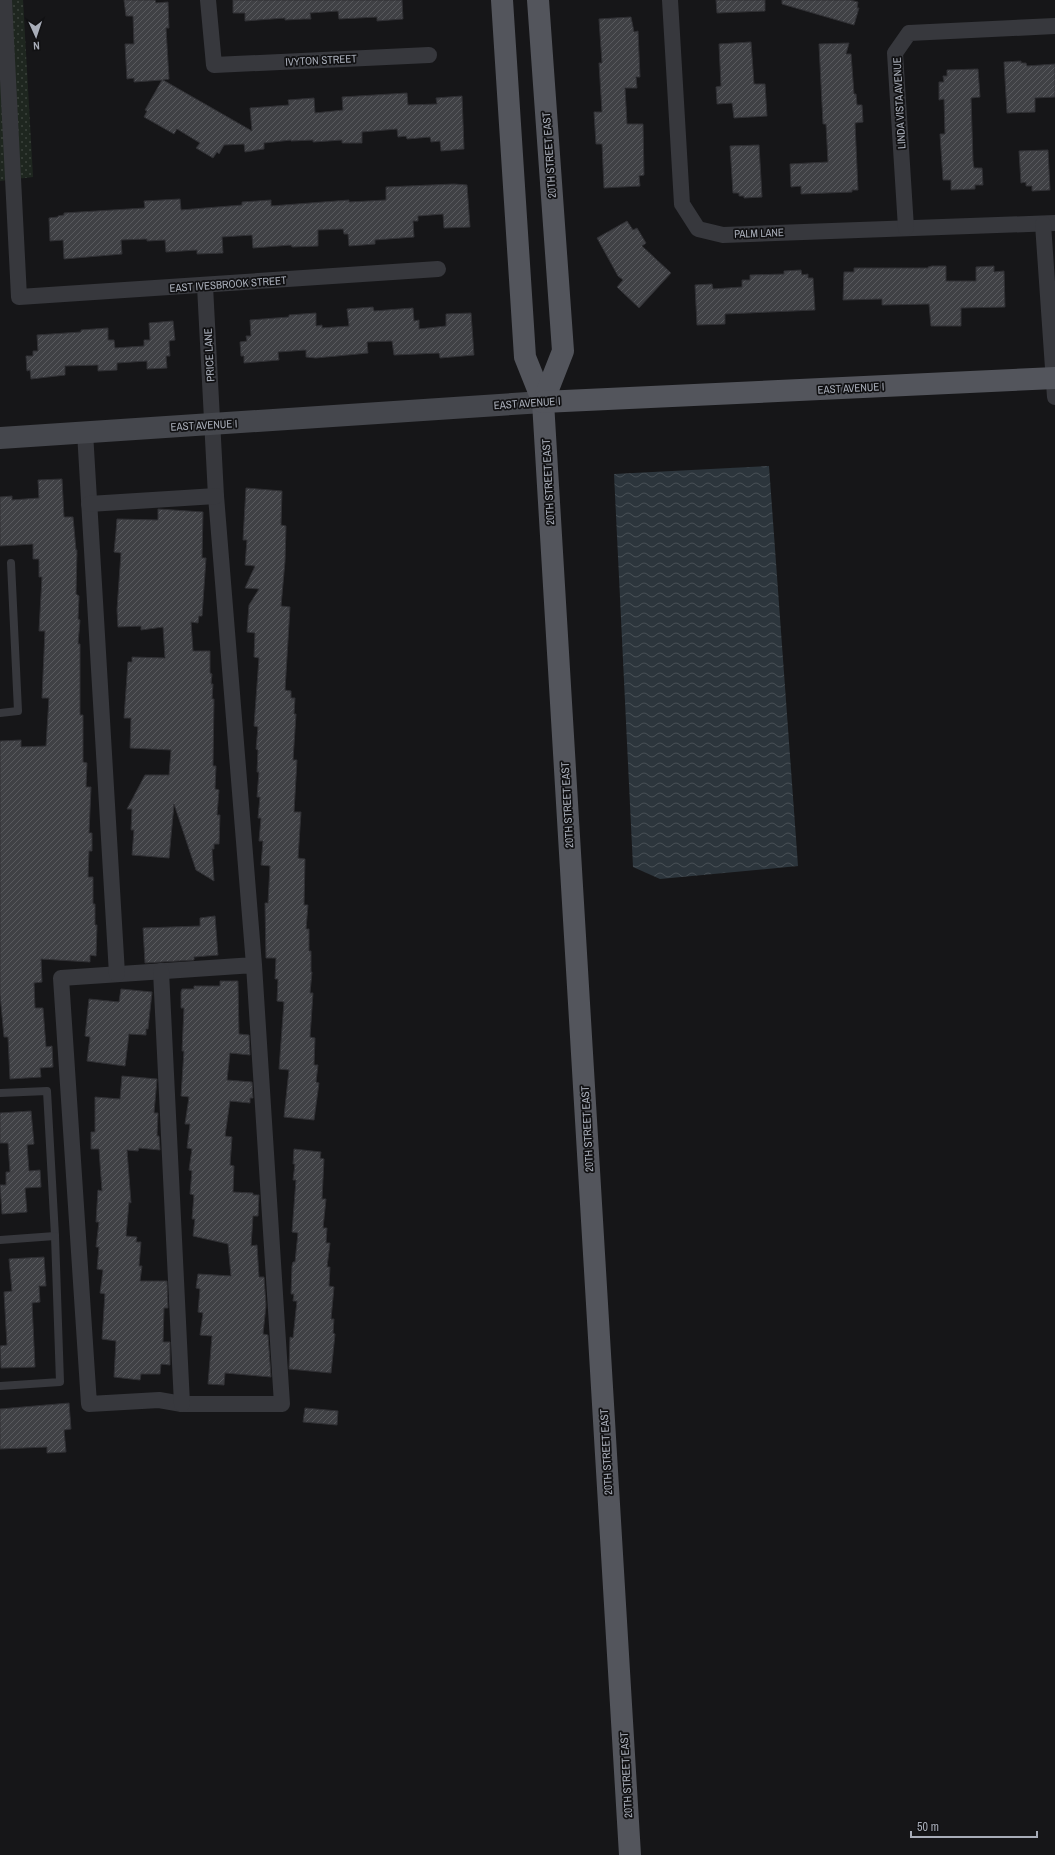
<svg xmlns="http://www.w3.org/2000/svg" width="1055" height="1855" font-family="'Archivo Narrow',sans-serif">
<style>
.grass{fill:url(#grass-dots)}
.water{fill:url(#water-waves)}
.building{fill:url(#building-hatch);stroke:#303034}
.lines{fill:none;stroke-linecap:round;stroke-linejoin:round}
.service{stroke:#37383d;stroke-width:8}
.minor{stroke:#37383d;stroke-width:16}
.secondary{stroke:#45474d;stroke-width:22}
.primary{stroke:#53555c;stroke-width:22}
.labels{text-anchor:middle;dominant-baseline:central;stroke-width:3.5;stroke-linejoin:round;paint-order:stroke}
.street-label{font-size:11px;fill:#a8adb8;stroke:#111113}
</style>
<defs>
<pattern id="grass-dots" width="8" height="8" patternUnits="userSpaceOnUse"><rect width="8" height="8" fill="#1e261f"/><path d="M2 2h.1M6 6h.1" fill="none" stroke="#3c433d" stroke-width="1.8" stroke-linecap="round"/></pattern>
<pattern id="water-waves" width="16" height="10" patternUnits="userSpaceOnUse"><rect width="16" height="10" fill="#2c353c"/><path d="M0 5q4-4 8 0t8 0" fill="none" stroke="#485056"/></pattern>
<pattern id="building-hatch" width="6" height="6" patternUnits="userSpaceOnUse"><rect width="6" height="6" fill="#404145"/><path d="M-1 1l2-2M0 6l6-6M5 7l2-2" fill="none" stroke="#595a5e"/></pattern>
</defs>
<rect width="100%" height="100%" fill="#161618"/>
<!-- grass -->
<polygon class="grass" points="0,0 23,0 33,177 0,181"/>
<!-- water -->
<polygon class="water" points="769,466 798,866 660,879 633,867 614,474"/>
<!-- building -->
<g class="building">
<polygon points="124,0 155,0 156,3 168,2 169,28 166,28 169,79 163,80 252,131 250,108 289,105 288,100 314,98 315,113 343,110 342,97 407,93 408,105 437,104 436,98 462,96 464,149 441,151 440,141 431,142 430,137 407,139 406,136 398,137 397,129 362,132 362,143 342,143 342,140 313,142 313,140 291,141 291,140 264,143 264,149 245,152 244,144 224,145 219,154 217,152 213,158 196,148 200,143 177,129 174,134 144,117 147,111 145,110 162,80 134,82 134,78 127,79 125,44 134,44 133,16 126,16"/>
<polygon points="233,0 402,0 403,19 377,21 377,17 339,19 338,11 310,13 311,19 304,19 285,20 285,18 245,21 245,13 233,13"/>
<polygon points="716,0 765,0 765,11 717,13"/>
<polygon points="782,0 850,0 858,2 857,8 859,8 854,25 782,4"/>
<polygon points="631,17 634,32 638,31 640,77 636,77 637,88 625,88 627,124 643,124 644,175 639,176 640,186 604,188 602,144 596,144 594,112 602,112 599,63 602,63 599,19"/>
<polygon points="751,42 754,84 765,84 767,116 734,118 732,103 717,104 717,102 716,87 721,86 719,44"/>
<polygon points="849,43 846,54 851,54 854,94 856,94 857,105 862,105 863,122 855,123 858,190 852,190 852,192 801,194 801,186 791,187 790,164 828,162 826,124 823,124 819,44"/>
<polygon points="1021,61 1021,63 1026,63 1027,66 1055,64 1055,97 1035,98 1035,112 1007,113 1004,62"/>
<polygon points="978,69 980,97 971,98 973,161 974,168 982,168 983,185 975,185 975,189 951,190 951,180 943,180 940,134 945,134 944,99 939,100 939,82 944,82 943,76 947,76 947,70"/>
<polygon points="759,145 762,197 744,198 744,196 739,196 739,193 733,193 730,146"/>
<polygon points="1048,150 1050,190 1032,191 1032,186 1026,186 1026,182 1021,183 1019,151"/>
<polygon points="454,184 467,185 470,227 444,228 443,214 418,216 418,221 413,221 414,237 375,240 375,244 349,246 348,234 344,234 343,229 318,230 318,246 292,247 291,245 253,248 252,235 222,237 223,253 197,254 197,250 166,252 165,240 147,241 147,239 121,240 122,254 64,259 63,240 50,241 49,218 58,217 58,216 64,215 64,213 145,208 144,201 180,199 181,210 242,205 242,202 271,200 271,206 349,200 349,202 386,200 386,187"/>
<polygon points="627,221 633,230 637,228 646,243 642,246 671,273 639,308 617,287 623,280 618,276 597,238"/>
<polygon points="932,266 946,266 946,281 976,281 976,267 994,266 994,272 1004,271 1005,307 961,308 961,326 931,326 929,304 882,305 882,299 843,300 844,272 854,272 854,268 928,268 928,267"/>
<polygon points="801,270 802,275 808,274 808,278 813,278 815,310 725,314 725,324 697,325 695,285 712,284 713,289 742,287 742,280 750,280 750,275 784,274 784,271"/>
<polygon points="373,307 374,311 413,308 414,321 419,320 419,329 446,326 446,314 471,313 474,355 440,358 439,353 394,355 392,341 367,342 368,353 316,358 306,357 306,350 278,352 279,360 244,363 244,356 241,356 240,342 247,341 246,336 251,336 250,320 289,317 289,315 316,313 316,326 322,325 322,328 349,326 347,309"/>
<polygon points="173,321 175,340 169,341 170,356 166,356 167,368 147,369 147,361 117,363 117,370 98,371 98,365 65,366 65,375 31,379 30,370 27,371 26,356 33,356 33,351 38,351 37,335 81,332 81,330 108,328 108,340 114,340 115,348 144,346 144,340 150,340 149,323"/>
<polygon points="62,479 64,517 73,517 76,550 77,550 76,594 79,596 78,619 80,620 78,644 80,644 80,715 83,715 83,762 87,763 86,787 91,787 89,833 92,833 92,851 89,851 88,877 93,877 93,904 95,904 95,925 97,925 96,956 90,955 90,962 41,959 42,982 34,983 35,1008 43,1008 46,1047 52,1046 53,1067 40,1068 41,1077 10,1079 8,1037 4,1037 0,994 0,741 21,740 21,747 46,746 49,698 42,698 45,631 39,631 42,577 39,577 39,559 33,559 33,544 0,546 0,497 12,496 12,500 39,498 38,480"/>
<polygon points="246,488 282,491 281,525 286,526 285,561 281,606 290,607 285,690 291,691 291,698 295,698 294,714 296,714 293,760 297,760 294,812 301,812 298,858 305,859 304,905 308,905 306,929 309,929 309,951 311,951 311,972 312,972 310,993 313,993 310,1037 315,1038 314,1065 318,1065 316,1082 319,1083 314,1120 284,1117 289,1070 279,1069 284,1002 277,1001 278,979 275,979 276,958 266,958 265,903 268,903 270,866 261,865 263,841 259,841 261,818 258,818 260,797 257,797 259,772 257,772 258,750 256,749 258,727 254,726 259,658 254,657 255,633 247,632 249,605 259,589 245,588 255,566 245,565 247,540 243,540"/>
<polygon points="158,509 203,512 202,558 206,558 202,616 199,616 198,623 191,622 193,651 210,651 210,673 212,674 211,684 213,684 212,699 214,699 213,766 216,766 215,789 219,790 217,815 220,815 219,844 214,844 214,849 212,849 214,881 196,870 174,804 169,858 132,855 134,830 131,830 132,809 127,809 145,775 169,775 171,750 130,748 131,718 124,718 128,662 132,662 132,657 165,658 163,627 141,630 141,626 118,627 117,610 121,553 114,552 116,532 117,519 158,520"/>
<polygon points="215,916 218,955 194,957 194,960 145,963 143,928 200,926 200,918"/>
<polygon points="220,981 238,981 239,1034 249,1035 250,1055 230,1053 227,1080 252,1082 253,1098 250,1098 250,1103 230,1101 225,1136 232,1137 230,1165 234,1166 233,1192 253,1193 253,1195 259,1195 258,1216 253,1216 251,1246 257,1245 259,1277 264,1277 266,1305 263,1334 268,1335 271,1377 225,1373 224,1385 208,1384 212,1336 200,1335 203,1313 198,1312 200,1289 196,1288 198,1274 231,1276 228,1244 193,1236 195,1219 192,1219 194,1195 190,1194 192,1171 189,1170 192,1149 187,1148 190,1124 185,1124 189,1097 181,1096 184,1051 182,1051 184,1008 181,1008 181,992 182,989 194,989 194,986 220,986"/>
<polygon points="121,989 152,992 148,1029 146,1029 146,1035 129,1034 125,1066 87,1061 90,1037 85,1036 89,999 119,1002"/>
<polygon points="122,1076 157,1079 154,1113 158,1113 157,1136 159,1136 160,1150 139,1148 138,1151 127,1150 131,1203 129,1202 126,1236 137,1237 136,1242 141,1242 139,1266 142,1266 140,1281 167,1281 168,1308 164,1308 163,1342 170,1342 170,1365 161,1364 160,1374 141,1374 140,1380 114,1377 116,1341 102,1339 105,1294 100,1293 103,1270 97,1269 99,1247 96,1247 99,1222 96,1222 98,1190 102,1191 99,1149 91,1149 91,1132 95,1132 95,1097 120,1099"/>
<polygon points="31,1111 34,1144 27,1145 29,1171 40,1170 41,1187 25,1188 27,1212 2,1214 0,1185 6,1185 6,1172 10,1172 8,1143 0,1143 0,1113"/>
<polygon points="294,1149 321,1152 320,1158 324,1159 322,1199 326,1199 323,1228 327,1228 326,1243 330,1243 327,1267 330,1267 329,1286 334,1287 331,1319 334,1319 333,1333 335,1334 331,1373 289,1369 290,1337 293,1338 297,1301 293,1301 294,1294 291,1294 292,1266 293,1262 295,1262 298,1233 292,1232 296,1180 293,1180 295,1164 293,1164"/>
<polygon points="44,1257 46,1286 39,1286 40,1302 32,1303 35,1367 1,1368 0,1346 7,1345 4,1292 12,1291 9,1259"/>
<polygon points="69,1403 71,1429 64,1430 66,1452 47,1453 47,1447 0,1449 0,1409"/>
<polygon points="305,1408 338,1411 337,1425 303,1422"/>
</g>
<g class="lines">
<!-- service -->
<g class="service">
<polyline points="0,713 18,711 11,563"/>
<polyline points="0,1093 47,1091 55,1236 60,1382 0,1386"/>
<polyline points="0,1240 55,1236"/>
</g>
<!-- minor -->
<g class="minor">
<polyline points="4,0 19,297 438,269"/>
<polyline points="208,0 214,65 429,55"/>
<polyline points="670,0 682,204 698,229 723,235 1055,223"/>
<polyline points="1043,224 1055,397"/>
<polyline points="906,228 895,53 909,33 1055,26"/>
<polyline points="205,286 216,496 254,965 282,1404 182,1404 159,1400 89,1404 61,978 254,965"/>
<polyline points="85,432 117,974"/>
<polyline points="89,504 216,496"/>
<polyline points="161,971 182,1404"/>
</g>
<!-- secondary -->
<polyline class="secondary" points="0,438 543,402"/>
<!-- primary -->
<g class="primary">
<polyline points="502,0 525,357 543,402 630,1855"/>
<polyline points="538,0 563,351 543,402"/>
<polyline points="543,402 1055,378"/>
</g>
</g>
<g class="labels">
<!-- street labels -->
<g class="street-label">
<text transform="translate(321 60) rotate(-3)">IVYTON STREET</text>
<text transform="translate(899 103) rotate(-93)">LINDA VISTA AVENUE</text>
<text transform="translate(549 155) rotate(-94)">20TH STREET EAST</text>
<text transform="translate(759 233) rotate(-2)">PALM LANE</text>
<text transform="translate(228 284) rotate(-4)">EAST IVESBROOK STREET</text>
<text transform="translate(209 355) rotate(-93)">PRICE LANE</text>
<text transform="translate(851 388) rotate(-3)">EAST AVENUE I</text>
<text transform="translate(527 403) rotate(-4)">EAST AVENUE I</text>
<text transform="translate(204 425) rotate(-3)">EAST AVENUE I</text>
<text transform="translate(548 482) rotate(-93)">20TH STREET EAST</text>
<text transform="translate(567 805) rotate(-93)">20TH STREET EAST</text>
<text transform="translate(587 1129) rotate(-93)">20TH STREET EAST</text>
<text transform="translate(606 1452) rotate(-93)">20TH STREET EAST</text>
<text transform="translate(626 1775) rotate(-93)">20TH STREET EAST</text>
</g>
</g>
<!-- north arrow -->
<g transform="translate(36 36) rotate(177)" stroke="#111113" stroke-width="3" paint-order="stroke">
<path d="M0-3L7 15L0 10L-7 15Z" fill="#a8adb8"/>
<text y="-6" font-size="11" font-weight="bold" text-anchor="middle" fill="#a8adb8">N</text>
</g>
<!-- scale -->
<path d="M911 1831v6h126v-6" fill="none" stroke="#a8adb8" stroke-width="2"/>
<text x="917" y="1831" font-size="12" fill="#a8adb8" stroke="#111113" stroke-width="3" paint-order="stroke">50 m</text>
</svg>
